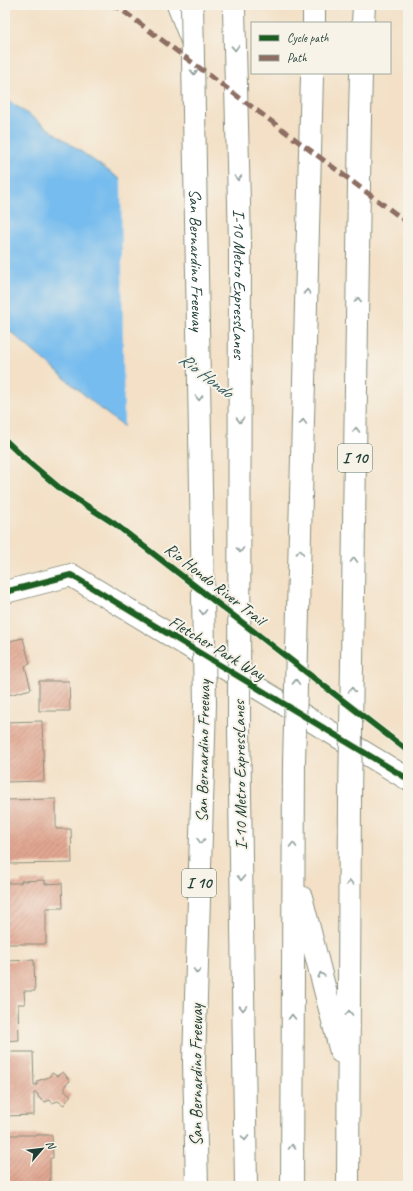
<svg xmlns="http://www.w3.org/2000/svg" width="413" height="1191" font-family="Caveat,sans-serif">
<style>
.water{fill:#76bcee;stroke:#4a7c91}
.pier{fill:#f3e0c6}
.building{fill:url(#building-hatch)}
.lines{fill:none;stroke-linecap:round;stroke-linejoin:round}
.minor-casing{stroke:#898e7d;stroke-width:24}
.highway-casing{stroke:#898e7d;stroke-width:24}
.minor{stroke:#fff;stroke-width:22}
.highway{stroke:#fff;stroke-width:22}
.highway-bridge-casing{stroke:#898e7d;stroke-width:24;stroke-linecap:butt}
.highway-bridge{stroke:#fff;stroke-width:22}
.quiet{stroke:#8d6e63;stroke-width:5;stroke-dasharray:10 5;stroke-linecap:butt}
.cycleway-casing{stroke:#f7f3e8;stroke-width:8}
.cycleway{stroke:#1b5e20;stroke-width:6}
.oneway{stroke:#8f9e9a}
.labels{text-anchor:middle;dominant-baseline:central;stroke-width:4;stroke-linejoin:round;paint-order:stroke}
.shield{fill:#f7f3e8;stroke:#60746a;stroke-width:1}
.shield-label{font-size:16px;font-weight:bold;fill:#1f3d34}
.street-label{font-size:17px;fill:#1f3d34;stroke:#f7f3e8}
.water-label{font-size:18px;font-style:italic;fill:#355d62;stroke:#f7f3e8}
</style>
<defs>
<pattern id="building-hatch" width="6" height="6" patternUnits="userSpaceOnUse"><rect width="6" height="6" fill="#e1a690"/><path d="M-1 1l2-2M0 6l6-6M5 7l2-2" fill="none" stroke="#b68876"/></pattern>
</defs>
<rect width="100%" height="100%" fill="#f7f3e8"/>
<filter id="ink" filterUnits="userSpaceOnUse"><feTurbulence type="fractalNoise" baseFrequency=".025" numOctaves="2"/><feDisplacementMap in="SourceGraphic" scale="8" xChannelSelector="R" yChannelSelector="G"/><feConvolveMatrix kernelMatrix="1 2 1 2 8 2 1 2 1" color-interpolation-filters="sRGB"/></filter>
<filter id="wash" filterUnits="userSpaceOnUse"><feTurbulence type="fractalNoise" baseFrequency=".012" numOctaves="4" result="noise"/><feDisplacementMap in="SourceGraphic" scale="16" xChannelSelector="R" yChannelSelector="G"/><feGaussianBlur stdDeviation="0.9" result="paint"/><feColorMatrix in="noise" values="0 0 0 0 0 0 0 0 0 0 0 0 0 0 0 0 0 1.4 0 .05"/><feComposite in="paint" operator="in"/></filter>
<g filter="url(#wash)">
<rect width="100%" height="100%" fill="#f3e0c6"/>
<!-- water -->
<polygon class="water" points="5,98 408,382 408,643 102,410 5,327"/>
<!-- pier -->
<polygon class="pier" points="121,177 408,379 408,645 124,429"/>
<g id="blocks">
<!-- building -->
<g class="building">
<polygon points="23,638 30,664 25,666 31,689 5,696 5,642"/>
<polygon points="39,681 69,681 70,711 39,711"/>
<polygon points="42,721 44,781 5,782 5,722"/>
<polygon points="56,799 56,829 71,829 72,863 5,864 5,800"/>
<polygon points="45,880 45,884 62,883 63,908 46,908 46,944 5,944 5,883 21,883 21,881"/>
<polygon points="34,960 35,991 24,991 25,1004 18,1004 19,1040 5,1041 5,961"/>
<polygon points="5,1052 33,1052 34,1085 37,1085 37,1081 49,1077 52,1073 57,1076 63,1072 70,1081 65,1085 65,1091 71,1095 64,1105 58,1101 52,1103 50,1100 45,1102 39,1098 37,1093 34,1093 34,1115 5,1116"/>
<polygon points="5,1135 52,1135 53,1158 50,1158 50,1186 5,1186"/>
</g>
</g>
</g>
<g filter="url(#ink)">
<use href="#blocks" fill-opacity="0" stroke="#898e7d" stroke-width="1"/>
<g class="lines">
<!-- minor casing -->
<g class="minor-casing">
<polyline id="minor" points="5,592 71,575 408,779"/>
</g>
<!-- highway casing -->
<g class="highway-casing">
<g id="highway">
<polyline points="178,5 192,41"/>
<polyline points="314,23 314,5"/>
<polyline points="363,23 364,5"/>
<polyline points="360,116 361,73"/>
<polyline points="239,727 246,1186"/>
<polyline points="301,897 341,1052"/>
<polyline points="197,1186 194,1062 205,704"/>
<polyline points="292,1186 294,763"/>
<polyline points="348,1186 350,799"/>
</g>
</g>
<!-- minor -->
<use href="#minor" class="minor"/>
<!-- highway -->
<use href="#highway" class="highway"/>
<!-- highway-bridge casing -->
<g class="highway-bridge-casing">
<g id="highway-bridge">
<path id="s1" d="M192 5 205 704"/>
<path id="s2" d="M234 9 240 242 239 727"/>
<polyline points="294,763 312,76"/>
<polyline points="350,799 360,116"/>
</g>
</g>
<!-- highway-bridge -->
<use href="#highway-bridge" class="highway-bridge"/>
<!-- quiet -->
<polyline class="quiet" points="111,5 119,8 408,223"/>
<!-- cycleway casing -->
<g class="cycleway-casing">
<g id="cycleway">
<polyline points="5,440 24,458 62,490 115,524 408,751"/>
<polyline points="5,592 71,575 408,779"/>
</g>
</g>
<!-- cycleway -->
<use href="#cycleway" class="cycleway"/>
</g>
<!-- one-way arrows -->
<defs><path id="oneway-chevron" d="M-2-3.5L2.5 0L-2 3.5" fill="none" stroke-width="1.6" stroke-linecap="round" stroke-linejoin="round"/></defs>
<g class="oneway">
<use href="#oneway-chevron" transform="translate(235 48) rotate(88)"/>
<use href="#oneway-chevron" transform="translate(194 72) rotate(89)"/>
<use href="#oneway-chevron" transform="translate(238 178) rotate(88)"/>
<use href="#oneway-chevron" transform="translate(307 292) rotate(-88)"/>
<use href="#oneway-chevron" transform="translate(358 300) rotate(-89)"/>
<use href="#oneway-chevron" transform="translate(199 398) rotate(89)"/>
<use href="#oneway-chevron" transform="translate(240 420) rotate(90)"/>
<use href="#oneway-chevron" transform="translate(303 422) rotate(-88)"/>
<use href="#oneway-chevron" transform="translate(356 430) rotate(-89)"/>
<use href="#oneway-chevron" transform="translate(240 550) rotate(90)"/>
<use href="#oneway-chevron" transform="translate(300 552) rotate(-88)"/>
<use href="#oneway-chevron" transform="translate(354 560) rotate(-89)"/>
<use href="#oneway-chevron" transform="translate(203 612) rotate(89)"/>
<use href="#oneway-chevron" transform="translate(296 682) rotate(-88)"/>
<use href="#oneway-chevron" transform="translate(352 690) rotate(-89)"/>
<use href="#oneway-chevron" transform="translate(201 841) rotate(92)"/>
<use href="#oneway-chevron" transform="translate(293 845) rotate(-89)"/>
<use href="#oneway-chevron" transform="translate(241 878) rotate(89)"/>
<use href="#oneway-chevron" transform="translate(350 883) rotate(-90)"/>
<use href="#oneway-chevron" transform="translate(197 971) rotate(92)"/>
<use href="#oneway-chevron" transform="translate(321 975) rotate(-105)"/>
<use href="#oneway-chevron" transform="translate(243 1008) rotate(89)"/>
<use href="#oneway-chevron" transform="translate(349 1013) rotate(-90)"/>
<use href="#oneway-chevron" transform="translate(292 1017) rotate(-90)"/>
<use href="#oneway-chevron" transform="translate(245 1138) rotate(89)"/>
<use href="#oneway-chevron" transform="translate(292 1147) rotate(-90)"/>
</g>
</g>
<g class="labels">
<!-- shield labels -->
<g class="shield">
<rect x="338" y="444" width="34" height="28" rx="3"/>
<rect x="182" y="869" width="34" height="28" rx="3"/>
</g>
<g class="shield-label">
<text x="355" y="458">I 10</text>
<text x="199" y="883">I 10</text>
</g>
<!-- street labels -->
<g class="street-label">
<text stroke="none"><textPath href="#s1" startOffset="255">San Bernardino Freeway</textPath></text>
<text stroke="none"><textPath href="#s2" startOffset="275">I-10 Metro ExpressLanes</textPath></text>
<text transform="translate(215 584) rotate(38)">Rio Hondo River Trail</text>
<text transform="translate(217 648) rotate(31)">Fletcher Park Way</text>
<text transform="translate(203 751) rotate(-89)">San Bernardino Freeway</text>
<text transform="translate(240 775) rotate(-91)">I-10 Metro ExpressLanes</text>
<text transform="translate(196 1075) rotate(-90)">San Bernardino Freeway</text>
</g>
<!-- water labels -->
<g class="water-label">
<text transform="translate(206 375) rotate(37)">Rio Hondo</text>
</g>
</g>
<!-- margin -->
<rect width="413" height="1191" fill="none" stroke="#f7f3e8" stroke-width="20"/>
<!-- legend -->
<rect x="251" y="22" width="140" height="52" fill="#f7f3e8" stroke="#a1aaa0"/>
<rect x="259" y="35" width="20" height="6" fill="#1b5e20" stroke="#a1aaa0"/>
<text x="287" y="42" font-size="12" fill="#1f3d34">Cycle path</text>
<rect x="259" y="55" width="20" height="6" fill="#8d6e63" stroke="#a1aaa0"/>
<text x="287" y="62" font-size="12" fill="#1f3d34">Path</text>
<!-- north arrow -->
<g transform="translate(42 1149) rotate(62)" stroke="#f7f3e8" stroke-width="3" paint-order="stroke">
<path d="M0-3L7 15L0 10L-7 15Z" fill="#1f3d34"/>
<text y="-6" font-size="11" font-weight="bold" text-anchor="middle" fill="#1f3d34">N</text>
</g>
</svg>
